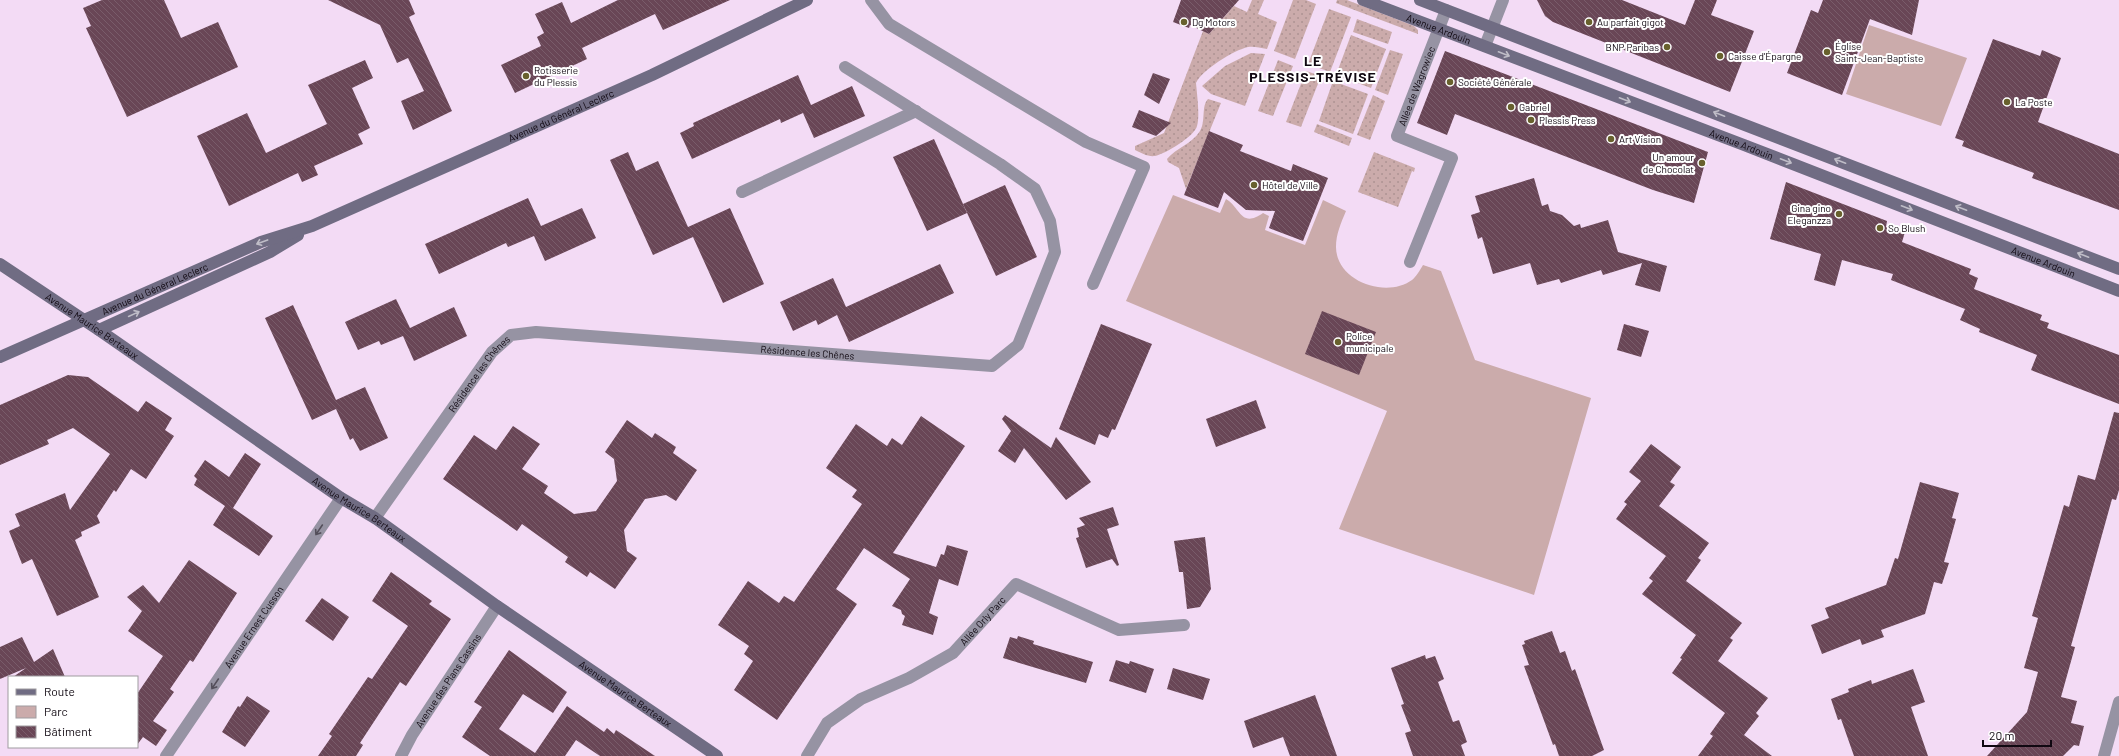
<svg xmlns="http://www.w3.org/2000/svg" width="2119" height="756" font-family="Barlow,sans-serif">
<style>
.grass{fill:url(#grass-dots)}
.park{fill:#cbabab}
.building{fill:url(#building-back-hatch)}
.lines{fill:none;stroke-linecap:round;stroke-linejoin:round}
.street{stroke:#9693a3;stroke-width:12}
.secondary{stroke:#706c83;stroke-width:12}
.oneway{stroke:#bfbdc7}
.oneway2{stroke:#534e5a}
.poi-dot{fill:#68612d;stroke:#fff;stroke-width:1.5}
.labels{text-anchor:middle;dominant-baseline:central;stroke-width:4;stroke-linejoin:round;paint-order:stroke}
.poi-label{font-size:10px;fill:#100811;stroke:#fff;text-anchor:start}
.street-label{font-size:10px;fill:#100811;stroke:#fff}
.district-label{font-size:14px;font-weight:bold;letter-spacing:1px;fill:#100811;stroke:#fff}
</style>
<defs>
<pattern id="grass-dots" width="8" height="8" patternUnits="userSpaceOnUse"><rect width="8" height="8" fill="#cbabab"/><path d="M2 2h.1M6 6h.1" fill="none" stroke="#ad9292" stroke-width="1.8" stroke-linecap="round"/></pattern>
<pattern id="building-back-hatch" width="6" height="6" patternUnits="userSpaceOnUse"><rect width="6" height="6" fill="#694656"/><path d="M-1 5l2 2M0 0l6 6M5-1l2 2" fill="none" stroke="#795c6a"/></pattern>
</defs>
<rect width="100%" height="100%" fill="#f3dbf5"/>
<!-- grass -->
<g class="grass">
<path d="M1252 0H1264L1258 14 1277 22 1267 49C1260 48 1254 46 1248 47 1234 50 1202 70 1196 83 1197 94 1200 117 1197 126 1195 136 1165 154 1155 156 1148 157 1141 153 1135 150V146L1164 133 1203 31 1209 34 1234 6 1247 12Z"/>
<polygon points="1293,0 1306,0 1316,4 1295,59 1274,51"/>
<polygon points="1337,0 1347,0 1414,26 1418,30 1418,34 1336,3"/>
<polygon points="1329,9 1351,17 1330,72 1308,64"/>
<polygon points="1357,19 1392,32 1388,44 1353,32"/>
<polygon points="1351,35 1386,49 1371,88 1336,75"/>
<polygon points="1390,50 1403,54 1388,95 1375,90"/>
<polygon points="1251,53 1265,54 1245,106 1211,94 1202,86 1225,66"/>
<polygon points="1278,60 1293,66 1273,116 1258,111"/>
<polygon points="1306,71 1321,76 1301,127 1286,122"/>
<polygon points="1333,81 1368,94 1353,134 1319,121"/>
<polygon points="1373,95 1385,101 1370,140 1357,135"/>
<path d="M1208 99 1221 103 1186 189 1179 168 1168 162 1167 159C1176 148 1192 144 1200 131 1206 121 1201 106 1208 99Z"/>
<polygon points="1317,124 1352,138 1349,146 1314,132"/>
<polygon points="1374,152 1415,168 1414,172 1412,171 1398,207 1358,192"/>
</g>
<!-- park -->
<g class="park">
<polygon points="1869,25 1967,58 1941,126 1846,94"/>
<path d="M1173 195 1220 213 1226 199C1240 207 1241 229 1263 213L1269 216 1265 230 1305 245 1323 200 1346 211C1341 223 1336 234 1336 247 1336 281 1386 299 1412 280 1416 277 1420 270 1423 265L1441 271 1475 360 1591 398 1534 595 1339 529 1387 411 1126 301Z"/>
</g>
<!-- building -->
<g class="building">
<polygon points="102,0 164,0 181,38 218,22 238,67 127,117 86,28 91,26 83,8"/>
<polygon points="328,0 409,0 415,14 409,17 452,111 413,130 401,101 424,91 408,58 397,63 380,25"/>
<polygon points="618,0 730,0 663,30 655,14 582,48 587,59 515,93 501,65 541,46 537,37 544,33 535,14 562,2 571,23"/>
<polygon points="1181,0 1239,0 1209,34 1190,25 1189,28 1173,22"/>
<polygon points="1537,0 1622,0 1685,25 1695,0 1717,0 1711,15 1754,31 1730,92 1553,22 1545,16"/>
<polygon points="1823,0 1919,0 1912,35 1870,19 1842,95 1787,73 1811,10 1818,13"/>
<polygon points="1993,39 2040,56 2042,50 2061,58 2038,122 2119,154 2119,210 2032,178 2034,173 1962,146 1964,141 1955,138"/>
<polygon points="1445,51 1708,152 1694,203 1653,190 1455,114 1447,135 1417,123"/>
<polygon points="365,60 373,78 352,88 370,128 358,134 363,144 314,166 318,175 302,182 298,173 229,206 197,136 247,113 266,153 327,124 308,85"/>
<polygon points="1153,73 1170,79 1159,104 1144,95"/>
<polygon points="798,75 811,105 852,86 865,116 814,138 803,113 781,123 780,119 692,159 680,133 694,126 693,123"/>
<polygon points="1139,110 1171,123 1156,136 1132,127"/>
<polygon points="1209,131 1243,145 1240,151 1291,171 1293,164 1328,178 1303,241 1269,228 1275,211 1246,210 1224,192 1218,208 1184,195"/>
<polygon points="934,139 967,213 927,231 893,157"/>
<polygon points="628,152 636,171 658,161 688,227 730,208 764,284 723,303 693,237 653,255 610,160"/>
<polygon points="1534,178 1542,206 1548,204 1550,211 1562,215 1574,226 1580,224 1581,228 1608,220 1618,252 1667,266 1660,292 1635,285 1642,263 1603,275 1601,270 1561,283 1559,279 1537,285 1530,263 1493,274 1482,237 1478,239 1471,215 1480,212 1475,196"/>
<polygon points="1786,182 1887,221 1886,227 1905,232 1902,242 1971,269 1969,274 1978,278 1974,289 2042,315 2040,320 2049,323 2047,328 2119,355 2119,404 2031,370 2037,355 1979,332 1980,329 1960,320 1965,309 1891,280 1893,274 1842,260 1835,286 1814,280 1821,254 1770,239"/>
<polygon points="1005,185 1037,257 996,276 963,204"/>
<polygon points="528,198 541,226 582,208 596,238 545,261 534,236 508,247 506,243 439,274 425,244"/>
<polygon points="940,264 954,293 849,342 837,315 818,325 816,320 793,331 780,302 833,278 846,307"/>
<polygon points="396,299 410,328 454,307 467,336 414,361 403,336 381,345 379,341 358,350 345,322"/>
<polygon points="293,305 336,400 365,387 388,438 360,451 353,438 350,440 336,409 312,420 265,318"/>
<polygon points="1322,311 1376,332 1359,375 1305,354"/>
<polygon points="1101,324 1152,344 1115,430 1112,429 1108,438 1099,434 1095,445 1059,429"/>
<polygon points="1624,324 1649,331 1641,357 1617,350"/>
<polygon points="68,375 88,377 138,412 146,401 172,418 165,430 174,436 146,479 131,469 116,492 114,490 97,516 100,523 81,532 82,536 75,540 99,597 57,616 32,559 22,564 9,531 20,526 15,514 65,493 70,510 110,454 73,428 47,440 49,444 0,465 0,405"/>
<polygon points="1256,400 1266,428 1216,447 1206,419"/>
<polygon points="2114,412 2119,413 2119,490 2116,500 2112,499 2071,646 2075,647 2061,697 2077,701 2071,723 2084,726 2079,746 2074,745 2063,756 1987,756 2027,712 2038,672 2024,668 2038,618 2032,616 2064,505 2069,507 2078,475 2095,480"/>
<polygon points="1005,415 1051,448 1056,437 1091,482 1066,500 1024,448 1015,463 998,451 1011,431 1002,419"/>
<polygon points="921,416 965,446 893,553 936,567 941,554 944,555 947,545 968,551 958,586 939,579 929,613 938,617 933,635 902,625 905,616 902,614 901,610 892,606 910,579 864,548 836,589 857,604 777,720 734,690 753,661 744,654 749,646 718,625 748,581 779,603 784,596 794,602 862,504 852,497 857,490 826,468 856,424 887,446 892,438 902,445"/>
<polygon points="627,420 652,438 655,433 676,447 673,453 697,470 676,501 666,495 645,499 624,530 627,551 637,558 615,589 590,572 587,577 565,562 568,557 522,524 517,531 443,479 474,435 496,450 513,426 540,444 522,469 548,486 544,493 574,514 596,511 617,481 614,459 605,452"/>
<polygon points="1651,444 1681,467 1670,482 1675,485 1659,506 1709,543 1698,558 1701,560 1686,581 1742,623 1730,638 1733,640 1718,661 1768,698 1756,713 1759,716 1744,735 1772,756 1698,756 1713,736 1710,734 1725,713 1672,673 1682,659 1680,658 1696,635 1642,594 1653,581 1649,578 1666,556 1616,519 1627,504 1624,502 1641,481 1629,472"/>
<polygon points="245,453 261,464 233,508 273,536 259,556 213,525 225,506 194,485 197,479 194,476 205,460 229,477"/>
<polygon points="1920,482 1959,493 1952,518 1956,519 1944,562 1949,563 1942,584 1934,582 1925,614 1881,630 1884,637 1862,645 1860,639 1822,654 1811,625 1829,618 1825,608 1886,585 1895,558 1898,559"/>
<polygon points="1113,507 1119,525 1107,529 1119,565 1117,566 1112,559 1086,568 1076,538 1079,537 1077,528 1085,525 1079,518"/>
<polygon points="1205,537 1211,589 1200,607 1187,609 1183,572 1179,572 1174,541"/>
<polygon points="189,560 237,593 193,662 190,660 170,689 174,692 153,721 167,730 156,746 143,737 137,745 137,694 163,656 128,631 142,611 127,597 143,585 159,603"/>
<polygon points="391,572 432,601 429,604 451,619 406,686 400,682 360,743 363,745 356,756 318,756 332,736 329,734 368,677 372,679 408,626 372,601"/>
<polygon points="322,598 349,617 333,641 305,621"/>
<polygon points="1552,631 1560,653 1565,651 1572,671 1575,669 1604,750 1592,756 1559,756 1555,744 1553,745 1524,666 1529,665 1522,645 1525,644 1524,641"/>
<polygon points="1018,636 1034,641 1033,644 1093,662 1086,683 1003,658 1010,637 1017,639"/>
<polygon points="22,637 34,662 53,649 65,677 13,677 26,668 0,679 0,647"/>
<polygon points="509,650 567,692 553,713 523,694 499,729 535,753 567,706 604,732 607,728 614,734 616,730 655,756 600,756 576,740 565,756 490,756 462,737 482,707 474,702"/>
<polygon points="1425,655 1426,659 1435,656 1444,679 1438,682 1453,722 1459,720 1467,742 1461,745 1465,756 1413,756 1405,733 1411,731 1401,705 1404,704 1391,668"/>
<polygon points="1116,660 1129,664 1130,661 1154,669 1146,693 1109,681"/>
<polygon points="1173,668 1210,679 1203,700 1167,689"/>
<polygon points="1913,669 1925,702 1911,707 1928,756 1854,756 1841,719 1838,720 1831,699 1849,692 1848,689 1871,680 1872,684"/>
<polygon points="1315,695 1337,756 1290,756 1283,737 1253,748 1244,721"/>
<polygon points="247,696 270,711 245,747 222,732 238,706 240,707"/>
</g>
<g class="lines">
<!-- street -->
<g class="street">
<polyline points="871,0 889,24 1086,142 1144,167 1093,284"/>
<polyline points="1485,46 1503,0"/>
<polyline points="742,192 916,111"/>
<path id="s1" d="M1410 262 1452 158 1397 136 1446 10"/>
<path id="s2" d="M375 518 492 352 511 335 536 332 992 366 1018 345 1055 252 1050 221 1035 189 1000 164 845 67"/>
<path id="s3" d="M166 756 341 498"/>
<path id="s4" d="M401 756 412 735 497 606"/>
<path id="s5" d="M807 756 827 723 861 699 909 678 953 653 1016 584 1119 630 1184 625"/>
<polyline points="2104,756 2119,702"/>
</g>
<!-- secondary -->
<g class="secondary">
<path id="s6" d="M1363 0 1744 145 2119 291"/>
<polyline points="1420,0 2119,269"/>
<path id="s7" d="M0 264 99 330 341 498 375 518 497 606 717 756"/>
<polyline points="99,330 270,252 298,235"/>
<path id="s8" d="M0 357 261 242 312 226 652 75 807 0"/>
</g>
</g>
<!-- one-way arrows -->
<defs><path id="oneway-shaft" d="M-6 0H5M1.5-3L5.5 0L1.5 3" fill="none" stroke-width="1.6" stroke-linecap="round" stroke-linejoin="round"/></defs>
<g class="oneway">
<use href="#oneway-shaft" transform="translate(1504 54) rotate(21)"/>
<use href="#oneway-shaft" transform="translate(1625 100) rotate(21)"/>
<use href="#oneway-shaft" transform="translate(1719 114) rotate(-159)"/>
<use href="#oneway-shaft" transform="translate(1786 161) rotate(21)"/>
<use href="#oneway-shaft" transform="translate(1840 161) rotate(-159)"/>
<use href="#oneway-shaft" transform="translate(1907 208) rotate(21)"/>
<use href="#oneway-shaft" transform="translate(1961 208) rotate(-159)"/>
<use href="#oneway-shaft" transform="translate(262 242) rotate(160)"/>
<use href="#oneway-shaft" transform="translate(2083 255) rotate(-159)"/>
<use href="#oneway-shaft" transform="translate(134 314) rotate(-25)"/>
</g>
<g class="oneway2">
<use href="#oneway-shaft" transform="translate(319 530) rotate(124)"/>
<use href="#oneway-shaft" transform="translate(215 684) rotate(124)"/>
</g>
<!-- markers -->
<g class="poi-dot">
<circle cx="1184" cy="22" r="4"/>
<circle cx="1589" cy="22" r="4"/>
<circle cx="1667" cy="47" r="4"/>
<circle cx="1827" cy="52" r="4"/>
<circle cx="1720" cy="56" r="4"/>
<circle cx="526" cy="76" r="4"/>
<circle cx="1450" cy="82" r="4"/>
<circle cx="2007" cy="102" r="4"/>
<circle cx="1511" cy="107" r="4"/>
<circle cx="1531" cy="120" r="4"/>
<circle cx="1611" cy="139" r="4"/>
<circle cx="1702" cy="163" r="4"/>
<circle cx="1254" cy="185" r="4"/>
<circle cx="1839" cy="214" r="4"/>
<circle cx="1880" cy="228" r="4"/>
<circle cx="1338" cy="342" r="4"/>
</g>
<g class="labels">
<!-- poi labels -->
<g class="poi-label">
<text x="1192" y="22">Dg Motors</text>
<text x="1597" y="22">Au parfait gigot</text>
<text x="1835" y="46">Église<tspan x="1835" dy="12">Saint-Jean-Baptiste</tspan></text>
<text x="1659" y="47" text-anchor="end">BNP Paribas</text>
<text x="1728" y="56">Caisse d'Épargne</text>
<text x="534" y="70">Rotisserie<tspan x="534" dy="12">du Plessis</tspan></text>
<text x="1458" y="82">Société Générale</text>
<text x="2015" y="102">La Poste</text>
<text x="1519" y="107">Gabriel</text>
<text x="1539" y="120">Plessis Press</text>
<text x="1619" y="139">Art Vision</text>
<text x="1694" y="157" text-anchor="end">Un amour<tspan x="1694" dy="12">de Chocolat</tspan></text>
<text x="1262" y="185">Hôtel de Ville</text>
<text x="1831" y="208" text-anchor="end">Gina gino<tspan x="1831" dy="12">Eleganzza</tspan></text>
<text x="1888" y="228">So Blush</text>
<text x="1346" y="336">Police<tspan x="1346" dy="12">municipale</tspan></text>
</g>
<!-- street labels -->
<g class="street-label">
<text stroke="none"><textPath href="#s6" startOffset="81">Avenue Ardouin</textPath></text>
<text stroke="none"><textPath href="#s1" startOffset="225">Allée de Wagrowiec</textPath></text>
<text stroke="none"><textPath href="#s8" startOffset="611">Avenue du Général Leclerc</textPath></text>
<text stroke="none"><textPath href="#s6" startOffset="405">Avenue Ardouin</textPath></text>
<text stroke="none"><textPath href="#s6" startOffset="729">Avenue Ardouin</textPath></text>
<text stroke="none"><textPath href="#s8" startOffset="169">Avenue du Général Leclerc</textPath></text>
<text stroke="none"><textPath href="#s7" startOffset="111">Avenue Maurice Berteaux</textPath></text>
<text stroke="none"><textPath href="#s2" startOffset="526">Résidence les Chênes</textPath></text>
<text stroke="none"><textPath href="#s2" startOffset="178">Résidence les Chênes</textPath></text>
<text stroke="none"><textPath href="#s7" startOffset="435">Avenue Maurice Berteaux</textPath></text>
<text stroke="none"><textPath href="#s5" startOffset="227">Allée Orly Parc</textPath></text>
<text stroke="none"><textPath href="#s3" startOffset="156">Avenue Ernest Cusson</textPath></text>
<text stroke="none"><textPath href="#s4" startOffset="89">Avenue des Plans Cassins</textPath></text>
<text stroke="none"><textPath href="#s7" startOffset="759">Avenue Maurice Berteaux</textPath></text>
</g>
<!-- district labels -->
<g class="district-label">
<text x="1313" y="60">LE<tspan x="1313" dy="16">PLESSIS-TRÉVISE</tspan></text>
</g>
</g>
<!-- legend -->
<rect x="8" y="676" width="130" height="72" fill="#ffffff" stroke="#9f9ca0"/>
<rect x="16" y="689" width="20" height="6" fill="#706c83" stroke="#9f9ca0"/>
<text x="44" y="696" font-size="12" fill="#100811">Route</text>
<rect x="16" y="706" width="20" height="12" fill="#cbabab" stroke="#9f9ca0"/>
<text x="44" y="716" font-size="12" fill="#100811">Parc</text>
<rect x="16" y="726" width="20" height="12" fill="url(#building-back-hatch)" stroke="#9f9ca0"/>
<text x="44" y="736" font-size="12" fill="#100811">Bâtiment</text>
<!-- scale -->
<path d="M1983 740v6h68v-6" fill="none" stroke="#100811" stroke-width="2"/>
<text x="1989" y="740" font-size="12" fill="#100811" stroke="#ffffff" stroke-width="3" paint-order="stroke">20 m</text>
</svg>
